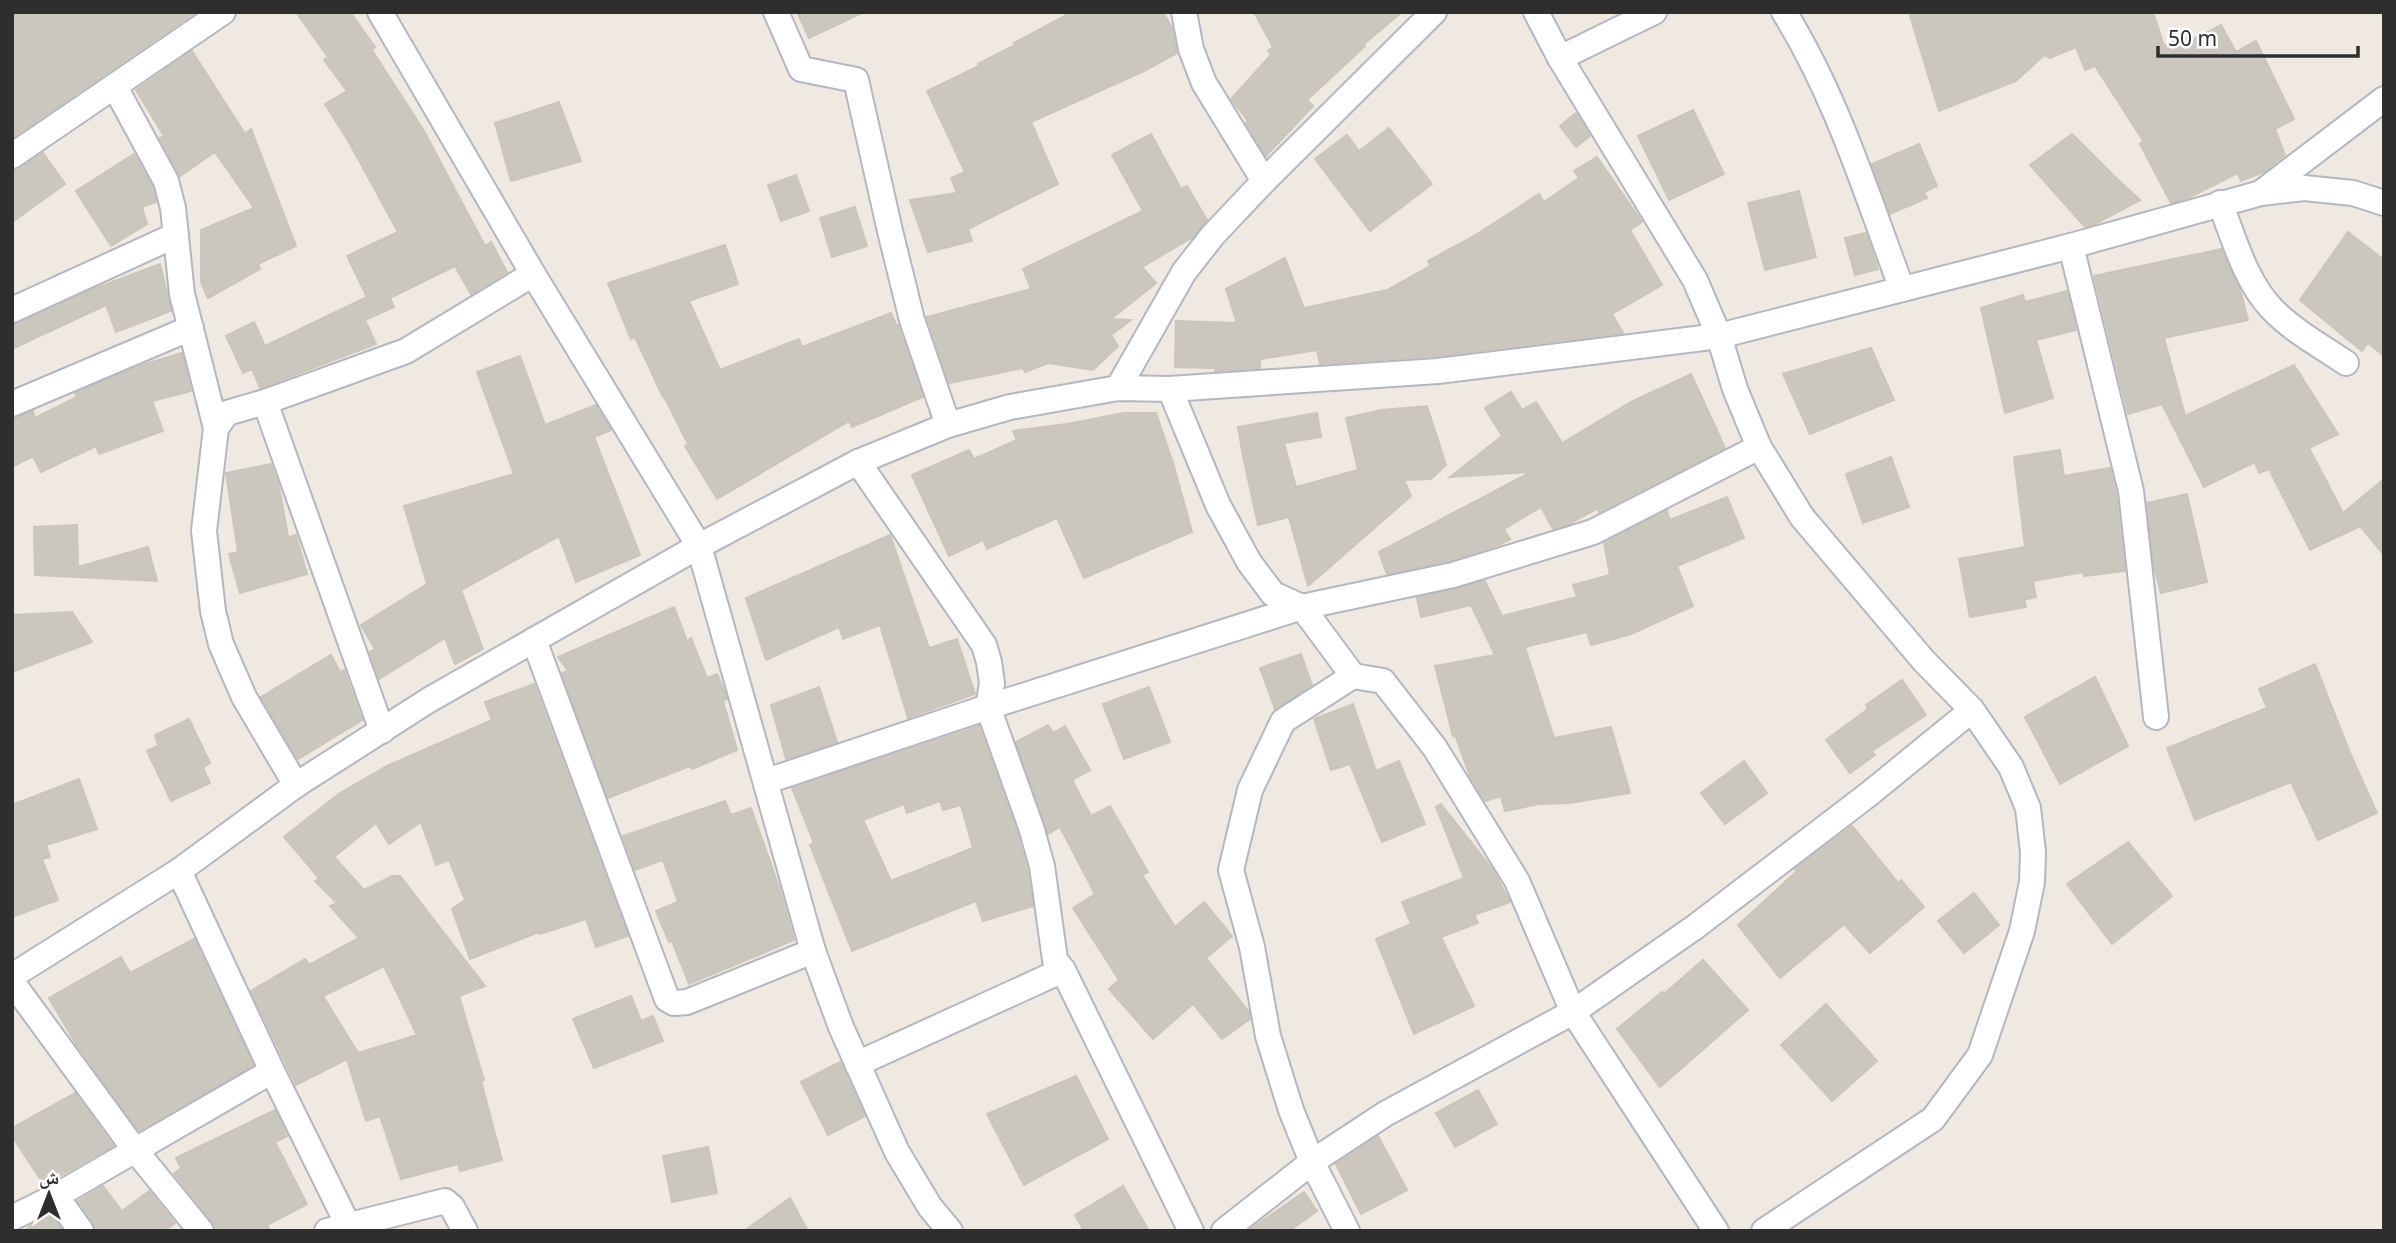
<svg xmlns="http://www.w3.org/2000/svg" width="2396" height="1243" font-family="'Noto Sans','Noto Naskh Arabic',sans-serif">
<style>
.building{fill:#cbc7bf;stroke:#cbc5ba;stroke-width:2;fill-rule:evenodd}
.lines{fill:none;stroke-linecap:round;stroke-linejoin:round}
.street-casing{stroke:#b4b7c1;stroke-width:28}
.street{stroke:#fff;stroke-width:24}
</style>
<rect width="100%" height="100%" fill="#efe9e1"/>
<!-- building -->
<g class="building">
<polygon points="12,12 196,12 12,138"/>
<polygon points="296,12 350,12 375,47 372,50 424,131 485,246 491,242 507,272 471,294 455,266 390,298 394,307 365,320 376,344 260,388 252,369 243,373 226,336 254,322 265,346 367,297 347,256 398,232 350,144 325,104 347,91 324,60 328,57"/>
<polygon points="797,12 864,12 809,38"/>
<polygon points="1072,12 1163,12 1172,28 1177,53 1144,71 1031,122 1058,184 968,229 972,241 928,252 910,200 957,193 951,178 965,172 927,91 979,66 978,64 1015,45 1014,43"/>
<polygon points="1254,12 1402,12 1364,44 1365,46 1307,100 1313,106 1266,156 1246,123 1248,121 1231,99 1271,55 1268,51 1273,47"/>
<polygon points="1909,12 2153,12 2164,46 2192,35 2194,39 2221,25 2236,52 2256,41 2294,119 2275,129 2285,155 2264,172 2241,181 2238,173 2190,197 2171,203 2140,144 2144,142 2095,66 2085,70 2076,47 2050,58 2044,55 2016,81 1939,111"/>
<polygon points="192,51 245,134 251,129 296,246 258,264 260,269 208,298 201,282 201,230 254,208 215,152 180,176 160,138 164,136 136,90"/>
<polygon points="559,102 581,161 511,181 495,123"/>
<polygon points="1693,110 1724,174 1669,200 1638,136"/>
<polygon points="1576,113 1590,136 1576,147 1560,126"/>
<polygon points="1389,128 1432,184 1370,231 1315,159 1347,135 1359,151"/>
<polygon points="1151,134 1181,189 1187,186 1207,220 1193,237 1142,267 1156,283 1111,319 1131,320 1111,335 1118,346 1093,370 1048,363 1025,372 1023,368 949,383 927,317 1031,289 1023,269 1143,211 1112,155"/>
<polygon points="2072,134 2114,176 2140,200 2095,224 2085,227 2030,165"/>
<polygon points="1919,144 1937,186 1924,192 1927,198 1890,214 1872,164"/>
<polygon points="43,153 65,184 12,222 12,171 20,168"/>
<polygon points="134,154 152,186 156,202 142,207 147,224 111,246 76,191"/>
<polygon points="1597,157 1642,222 1630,230 1662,285 1612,314 1623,333 1437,356 1320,364 1317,350 1260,359 1260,368 1215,371 1215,368 1175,367 1176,321 1237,323 1226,289 1285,258 1304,308 1387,290 1430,266 1428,261 1474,236 1539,194 1544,202 1579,178 1574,171"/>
<polygon points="796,175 809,211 781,221 768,185"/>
<polygon points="1799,191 1816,257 1765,270 1748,203"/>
<polygon points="855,207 867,246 832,257 820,218"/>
<polygon points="2348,232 2384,260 2384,356 2368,343 2362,351 2300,300"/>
<polygon points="1866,233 1878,269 1855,275 1845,238"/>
<polygon points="725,245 738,284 689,301 720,370 799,339 802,347 891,313 896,325 898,325 923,397 852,427 849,421 717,499 685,446 688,444 664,396 663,397 635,337 631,339 608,283"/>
<polygon points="2221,249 2240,289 2248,320 2164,338 2185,416 2294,365 2338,434 2309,448 2343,513 2384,479 2384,555 2360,526 2310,550 2269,469 2259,473 2255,462 2204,487 2162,404 2128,414 2094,276 2197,254 2202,259 2199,254"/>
<polygon points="160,264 171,311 116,332 106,305 12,349 12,325 96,288"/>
<polygon points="2067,291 2076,330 2036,340 2053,398 2005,413 1981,308 2023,295 2025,302"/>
<polygon points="1871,348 1894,400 1810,434 1783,374"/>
<polygon points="182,353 191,391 152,401 163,431 99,454 96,446 41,472 33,456 12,467 12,419 33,411 35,418 77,397 75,393 142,365"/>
<polygon points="520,356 545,425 596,405 611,430 594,437 640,555 576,582 559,536 461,590 483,649 455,664 445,638 379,679 370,652 375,649 361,625 427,584 404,506 514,474 477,372"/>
<polygon points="1691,374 1725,448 1599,512 1598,508 1567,525 1553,529 1541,507 1504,529 1510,539 1499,545 1449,561 1387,574 1379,552 1531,472 1450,477 1502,436 1485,408 1511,392 1522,410 1536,402 1562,443 1633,401"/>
<polygon points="1427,406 1446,465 1431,479 1404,480 1411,496 1308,586 1289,517 1258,525 1243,456 1238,427 1317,413 1321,437 1284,443 1296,487 1358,470 1346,418 1382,410"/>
<polygon points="1124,413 1156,413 1173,463 1192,532 1084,578 1057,518 987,549 983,540 949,556 912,475 969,450 974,459 1017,440 1013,431 1067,424"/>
<polygon points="2060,450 2064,476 2110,468 2116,494 2125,571 2084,576 2084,572 2033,581 2036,597 2024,600 2026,607 1970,617 1959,559 2025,547 2014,457"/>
<polygon points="1891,457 1909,507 1863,523 1846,474"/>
<polygon points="271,464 279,486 288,537 296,535 307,574 240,593 229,554 238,552 226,473"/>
<polygon points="2187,494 2207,582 2161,593 2154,567 2147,503"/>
<polygon points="1727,497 1744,538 1677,566 1693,606 1631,634 1591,645 1587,632 1525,647 1554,738 1611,727 1630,793 1570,803 1539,804 1505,811 1501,796 1485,801 1470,776 1455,735 1453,736 1435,666 1495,655 1471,605 1421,617 1417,598 1485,581 1502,616 1577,597 1573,585 1610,575 1604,543 1667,511 1670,520"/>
<polygon points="77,525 78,567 148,547 157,581 35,575 34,527"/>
<polygon points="890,535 929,648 957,639 975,694 908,718 880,625 843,639 839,627 766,660 746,598"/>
<polygon points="674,607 687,641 691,638 707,678 717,674 724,690 727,699 723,701 737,750 692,769 690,766 608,798 562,673 568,671 558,657"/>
<polygon points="72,612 92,642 12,672 12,615"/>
<polygon points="1301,654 1312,685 1275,709 1260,668"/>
<polygon points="331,655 340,672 344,670 362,720 298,759 261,697"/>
<polygon points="2315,664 2350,753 2377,813 2318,840 2291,782 2195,820 2167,748 2267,708 2259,689"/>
<polygon points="2095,677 2128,746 2060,784 2025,717"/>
<polygon points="1902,680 1926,715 1872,751 1875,755 1850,773 1826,740 1868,709 1866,705"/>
<path d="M534 684 628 936 596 947 586 919 540 934 539 932 470 959 452 909 465 900 449 860 436 865 421 822 389 844 376 823 334 857 364 890 392 876H400L485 986 459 996 484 1080 481 1081 502 1160 460 1171 458 1164 401 1179 380 1116 366 1121 347 1059 296 1085 251 991 305 959 309 965 359 938 330 906 337 903 315 881 319 878 284 837 340 793 387 766 492 720 485 702ZM384 966 417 1035 355 1054 358 1053 323 996Z"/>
<polygon points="819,687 837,742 786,759 771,705"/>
<polygon points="1149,687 1170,742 1124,759 1103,704"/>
<polygon points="1353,704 1376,771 1399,761 1425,824 1382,842 1350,764 1331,770 1314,719"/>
<polygon points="189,719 210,763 203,768 210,783 171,801 147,751 158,746 155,735"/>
<polygon points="1048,725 1053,733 1065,726 1090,770 1072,780 1091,816 1110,806 1148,872 1142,875 1175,927 1204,902 1232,936 1206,958 1249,1012 1250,1019 1222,1039 1193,1004 1153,1039 1109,989 1119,980 1073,908 1095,894 1060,827 1048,834 1016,742"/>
<path d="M979 726 1017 832 1027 869 1033 906 983 921 976 901 852 951 810 845 814 843 792 788ZM940 801 943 810 961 805 973 848 891 881 863 820 904 804 907 813Z"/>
<polygon points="1744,761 1767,793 1725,824 1701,793"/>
<polygon points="79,779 97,829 46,845 50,857 42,859 58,900 12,917 12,805"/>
<polygon points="725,801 731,815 751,808 780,890 794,940 689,984 672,941 669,942 656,911 678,902 663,860 635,870 623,836"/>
<polygon points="1441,804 1493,870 1510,902 1474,915 1478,923 1441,937 1474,1006 1414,1034 1376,939 1411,924 1402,902 1464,878 1436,807"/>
<polygon points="1852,826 1898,883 1901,880 1924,907 1870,953 1844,924 1780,978 1738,925 1797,871 1795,869"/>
<polygon points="2128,842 2172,896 2112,944 2067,884"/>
<polygon points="1974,893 1999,925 1964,953 1938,921"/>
<polygon points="194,939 253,1065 139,1131 76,1044 49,998 121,957 130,973"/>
<polygon points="1703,960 1748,1010 1660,1087 1617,1029 1662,992 1664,994"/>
<polygon points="631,996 641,1021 653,1016 663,1041 594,1068 573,1019"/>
<polygon points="1826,1004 1877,1061 1832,1101 1781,1045"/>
<polygon points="840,1062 865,1116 828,1135 801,1082"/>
<polygon points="1076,1076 1108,1139 1024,1185 987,1114"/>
<polygon points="1478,1090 1497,1124 1455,1147 1436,1113"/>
<polygon points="75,1093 113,1146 44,1185 12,1136 12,1128"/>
<polygon points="275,1110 287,1136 275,1142 307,1204 267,1225 270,1231 216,1231 213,1222 174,1174 181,1168 176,1158"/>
<polygon points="1378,1136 1407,1190 1361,1214 1336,1164"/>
<polygon points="708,1147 717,1193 672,1202 663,1156"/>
<polygon points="103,1186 122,1211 149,1191 175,1223 164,1231 96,1231 93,1222 78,1201"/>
<polygon points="1123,1186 1149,1231 1084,1231 1075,1215"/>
<polygon points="1304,1192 1317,1211 1289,1231 1248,1231"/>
<polygon points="790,1198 808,1231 744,1231"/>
<polygon points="51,1215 63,1231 24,1231 33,1224"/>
</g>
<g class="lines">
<!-- street casing -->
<g class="street-casing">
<g id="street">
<polyline points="380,12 533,274 699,546 813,951 841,1027 897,1152 930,1207 950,1231"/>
<polyline points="776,12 801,69 856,80 890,231 912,320 948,425"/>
<polyline points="1184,12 1191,49 1204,83 1264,181"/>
<polyline points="1536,12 1560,58 1695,280 1719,336 1735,389 1759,447 1802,517 1924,661 1972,710 2011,767 2028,808 2033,852 2032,882 2022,931 1980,1055 1933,1119 1764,1231"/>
<path d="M1784 12C1837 97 1867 196 1902 289"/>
<polyline points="1560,58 1654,12"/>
<polyline points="115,87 166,181 173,208 182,294 216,428"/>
<polyline points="12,156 223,12"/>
<polyline points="2262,192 2384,99"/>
<path d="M2220 203C2234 238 2245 281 2272 309 2293 331 2321 346 2346 363"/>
<polyline points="2071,246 2131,491 2156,717"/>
<polyline points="12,310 176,235"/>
<polyline points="1118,388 1184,272 1213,235 1264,181 1434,12"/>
<polyline points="1170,389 1218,505 1249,562 1273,594 1302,607 1353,676"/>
<polyline points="265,402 382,731"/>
<polyline points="12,404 191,328"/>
<polyline points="858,462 984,645 989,662 992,683 988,707 1031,827 1042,866 1055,960 1063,970 1191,1231"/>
<polyline points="534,640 667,999 674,1003 687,1002 813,951"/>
<polyline points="767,781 988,707 1302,607 1453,575 1593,532 1759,447"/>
<polyline points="296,785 244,697 221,644 213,611 204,531 216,428 227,413 265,402 406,351 533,274"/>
<polyline points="179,871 272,1071 348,1225"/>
<polyline points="12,976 179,871 296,785 429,700 699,546 858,462 948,425 1010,407 1118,388 1170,389 1438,371 1719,336 2071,246 2261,193 2304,188 2353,193 2384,203"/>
<polyline points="12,982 135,1150 201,1231"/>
<polyline points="857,1064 1063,970"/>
<polyline points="56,1196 81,1231"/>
<polyline points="12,1218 56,1196 272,1071"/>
<polyline points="327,1231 445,1201 452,1207 465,1231"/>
<polyline points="1224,1231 1312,1162 1385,1114 1573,1012 1695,927 1869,794 1972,710"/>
<polyline points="1347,1231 1312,1162 1291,1110 1268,1036 1252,947 1231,870 1250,790 1283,721 1353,676 1383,681 1435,748 1517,881 1573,1012 1716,1231"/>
</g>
</g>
<!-- street -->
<use href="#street" class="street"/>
</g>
<!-- border -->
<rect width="2396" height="1243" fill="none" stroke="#2e2e2e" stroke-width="28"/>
<!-- north arrow -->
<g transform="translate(49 1194)" stroke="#ffffff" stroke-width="5" paint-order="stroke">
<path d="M0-5L12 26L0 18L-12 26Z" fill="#2e2e2e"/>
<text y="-10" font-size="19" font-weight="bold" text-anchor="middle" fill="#2e2e2e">ش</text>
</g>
<!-- scale -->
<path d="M2158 46v10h200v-10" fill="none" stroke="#2e2e2e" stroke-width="3.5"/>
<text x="2168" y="46" font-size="21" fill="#2e2e2e" stroke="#ffffff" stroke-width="5" paint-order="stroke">50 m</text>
</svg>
